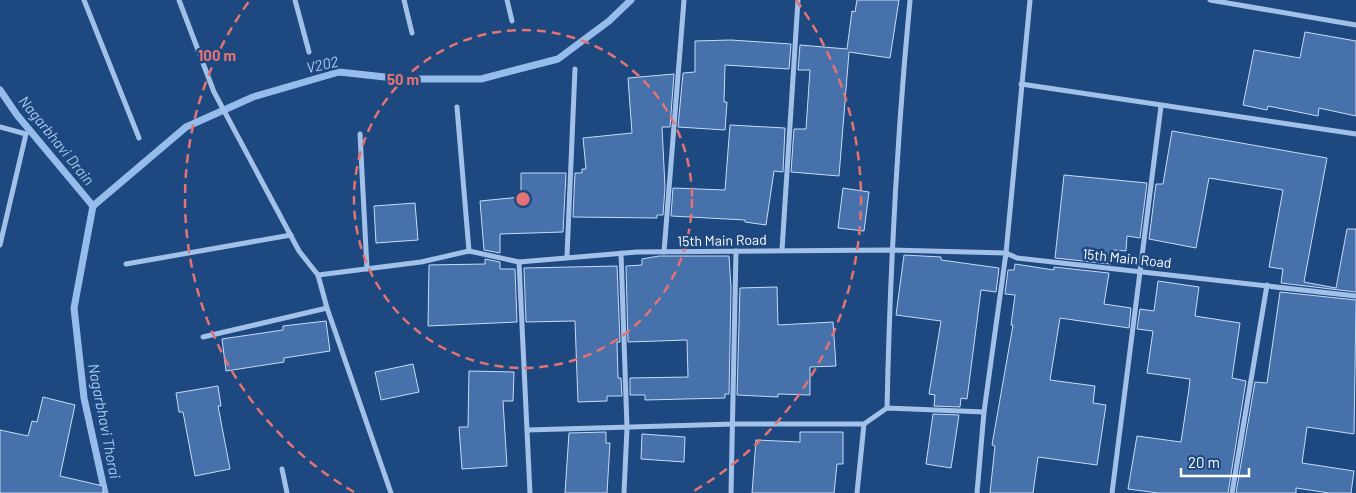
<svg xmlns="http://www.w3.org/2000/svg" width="1356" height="493" font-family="Barlow,sans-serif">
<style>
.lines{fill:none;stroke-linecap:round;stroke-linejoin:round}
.stream{stroke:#95bcea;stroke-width:7}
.building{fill:#4671aa;stroke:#c6dcf7}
.street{stroke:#a2c1e9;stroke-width:5}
.ring{fill:none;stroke:#e47373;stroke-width:2.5;stroke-dasharray:9 6}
.labels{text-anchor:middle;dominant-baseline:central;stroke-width:5;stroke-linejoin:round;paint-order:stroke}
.street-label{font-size:14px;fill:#fff;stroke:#1e4880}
.water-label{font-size:15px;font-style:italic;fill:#adcbf0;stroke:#1e4880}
.centre{fill:#e47373;stroke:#1e4880;stroke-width:2.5}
.ring-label{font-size:15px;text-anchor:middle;font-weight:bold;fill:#e47373;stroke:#1e4880;stroke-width:5;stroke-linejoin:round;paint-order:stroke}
</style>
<rect width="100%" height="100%" fill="#1e4880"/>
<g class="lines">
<!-- stream -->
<g class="stream">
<polyline points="0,90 17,115 93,206"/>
<polyline points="93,206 186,127 253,97 339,72 403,79 481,79 558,59 609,21 631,0"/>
<polyline points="93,206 74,308 84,398 105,493"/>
</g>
</g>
<!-- building -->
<g class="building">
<polygon points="857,0 899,0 890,58 849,52 839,176 791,172 794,129 806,129 810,70 798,70 800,45 847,49 852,11 855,12"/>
<polygon points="1305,32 1356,41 1356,116 1319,108 1318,116 1268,106 1267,110 1243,105 1254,50 1300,58"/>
<polygon points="731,40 791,44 789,69 725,65 724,102 727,102 725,130 678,127 683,73 695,72 695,41"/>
<polygon points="674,74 670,127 662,127 665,187 663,215 657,215 657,218 573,217 575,173 582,173 582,169 586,169 583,138 632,133 628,78"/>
<polygon points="730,125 785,128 783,172 774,171 766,225 745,222 745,220 671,216 673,188 725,190"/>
<polygon points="1172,131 1327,158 1304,282 1336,288 1347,229 1356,229 1356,292 1281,283 1283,269 1269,267 1283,190 1209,178 1196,248 1149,239 1156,184 1163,184"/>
<polygon points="521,173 566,173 563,232 500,234 500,253 484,250 480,201 521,197"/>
<polygon points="1064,175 1147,183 1140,238 1127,236 1126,251 1113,250 1111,264 1055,258"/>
<polygon points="843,188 869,192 864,231 838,228"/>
<polygon points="415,203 418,240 376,243 374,206"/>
<polygon points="904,255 941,257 941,260 999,268 996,292 981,290 967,399 961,398 960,407 934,406 935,395 929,394 941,321 896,315"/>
<polygon points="659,256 729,256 731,288 729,394 725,394 725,398 645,400 645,395 630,395 630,378 688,377 687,340 628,342 626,266 642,265 642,259"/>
<polygon points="485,259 500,262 500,269 515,269 517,322 428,326 429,265 485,264"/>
<polygon points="1015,264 1054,270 1054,267 1109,273 1104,304 1131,308 1129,328 1060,318 1050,380 1095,386 1093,403 1106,405 1097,465 1038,457 1033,493 990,493 995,446 992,445 1013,325 1011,325 1015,295 1005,294 1008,270 1014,270"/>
<polygon points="617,266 620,342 617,342 618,378 621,378 622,396 607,396 607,401 578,402 575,321 526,322 524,268"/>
<polygon points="1158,281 1199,287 1195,316 1240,323 1232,378 1246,381 1228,493 1158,493 1128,489 1137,436 1181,442 1189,389 1190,379 1147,373 1153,331 1137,329 1140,309 1154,311"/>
<polygon points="777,287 778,325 833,322 836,366 810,367 810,395 778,394 778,397 737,395 740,288"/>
<polygon points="1280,292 1356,300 1354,434 1307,427 1302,463 1354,471 1351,493 1329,493 1296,488 1296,493 1236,493 1255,382 1267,383"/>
<polygon points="326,321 330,351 284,358 284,362 226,371 222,339 283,330 283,326"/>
<polygon points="413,364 419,392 381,400 375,372"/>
<polygon points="469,371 514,372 513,401 503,401 507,466 462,469 459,427 468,427"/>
<polygon points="218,386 221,406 218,406 230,469 195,476 183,412 179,412 176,393"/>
<polygon points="43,397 75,405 60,476 103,486 103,493 0,493 0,430 28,436 32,421 37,422"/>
<polygon points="933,414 959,415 951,468 926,464"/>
<polygon points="606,432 606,443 610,443 607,493 565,493 569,433"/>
<polygon points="800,432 843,432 843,464 837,464 834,493 752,493 756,440 800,442"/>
<polygon points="642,434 685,437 684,462 641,459"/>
</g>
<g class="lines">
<!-- street -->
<g class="street">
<polyline points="84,0 139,138"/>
<polyline points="179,0 214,92 299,251 318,275"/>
<polyline points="295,0 309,52"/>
<polyline points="404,0 412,33"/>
<polyline points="507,0 512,21"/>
<polyline points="1210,0 1356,25"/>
<polyline points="1021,84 1356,134"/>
<polyline points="457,107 469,251"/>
<polyline points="0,127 26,134 0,245"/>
<polyline points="360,134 367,269"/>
<polyline points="782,250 798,0"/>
<polyline points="664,252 684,0"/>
<polyline points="621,253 627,428 624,493"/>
<polyline points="567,256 575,69"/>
<polyline points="519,262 530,493"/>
<polyline points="126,264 291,235"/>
<polyline points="203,337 327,308"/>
<path d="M887 408C890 272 897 136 910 0"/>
<polyline points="864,424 887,408 984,412"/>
<polyline points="527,430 734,424 864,424 857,493"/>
<polyline points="282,469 287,493"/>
<polyline points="391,493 327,308 318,275 421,262 469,251 519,262 637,252 891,250 1006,253 1017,258 1356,296"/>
<polyline points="731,493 736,251"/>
<polyline points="977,493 984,412 1006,253 1030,0"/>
<polyline points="1112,493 1161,106"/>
<polyline points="1232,493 1267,285"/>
</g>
</g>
<!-- distance rings -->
<g class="ring">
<circle cx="523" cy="199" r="169"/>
<path d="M354 492A338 338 0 0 1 250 0M796 0A338 338 0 0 1 692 492"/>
</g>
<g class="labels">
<!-- street labels -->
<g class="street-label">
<text transform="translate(722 240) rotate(-1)">15th Main Road</text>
<text transform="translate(1127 258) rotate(6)">15th Main Road</text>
</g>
<!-- water labels -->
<g class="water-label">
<text transform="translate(322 64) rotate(-12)">V202</text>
<text transform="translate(57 140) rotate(51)">Nagarbhavi Drain</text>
<text transform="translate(105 421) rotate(79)">Nagarbhavi Thorai</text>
</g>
</g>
<circle cx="523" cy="199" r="8" class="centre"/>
<g class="ring-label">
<text x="217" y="61">100 m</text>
<text x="403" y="85">50 m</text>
</g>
<!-- scale -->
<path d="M1181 468v8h68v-8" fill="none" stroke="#ffffff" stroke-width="2.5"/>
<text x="1188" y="468" font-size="15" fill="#ffffff" stroke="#1e4880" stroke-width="4" paint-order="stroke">20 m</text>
</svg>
